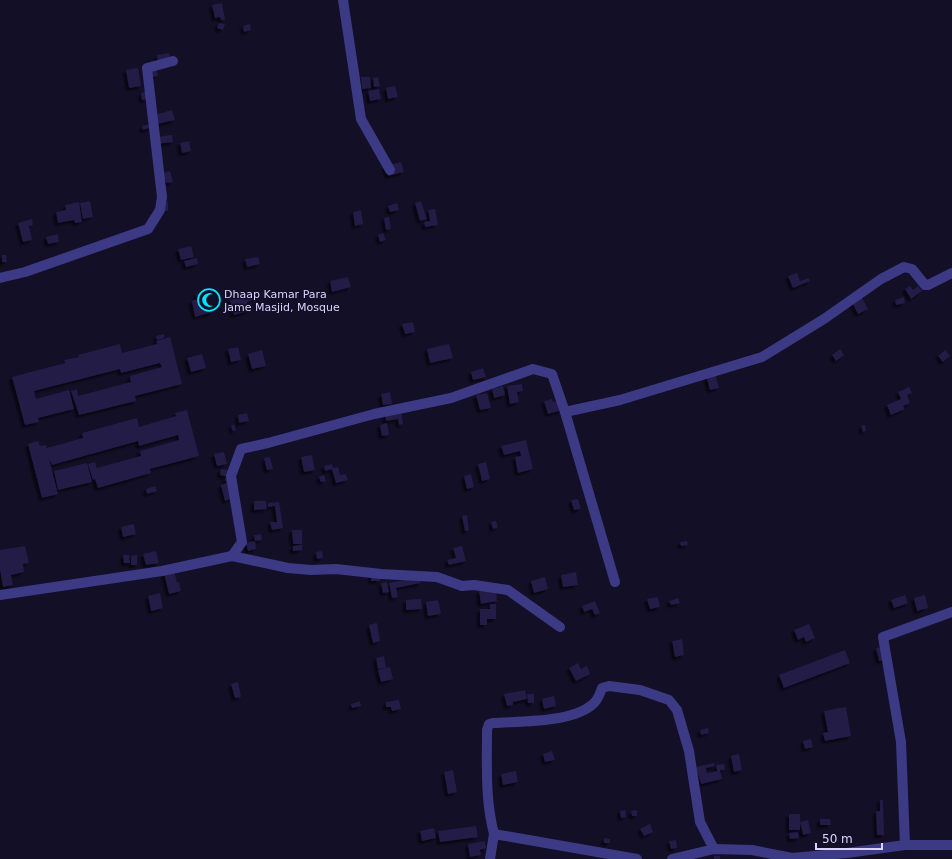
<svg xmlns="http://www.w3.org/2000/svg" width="952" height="859" font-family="'DejaVu Sans',sans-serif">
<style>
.building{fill:#241b47;filter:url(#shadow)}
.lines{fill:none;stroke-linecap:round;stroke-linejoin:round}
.minor{stroke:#3d3a85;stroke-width:10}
.labels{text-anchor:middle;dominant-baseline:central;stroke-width:3;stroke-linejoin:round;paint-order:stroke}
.poi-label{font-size:11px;fill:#d9d4ff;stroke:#130f26;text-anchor:start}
</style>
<defs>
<filter id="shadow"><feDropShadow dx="-3" dy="3" stdDeviation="1" flood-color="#0009"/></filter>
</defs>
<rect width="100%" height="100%" fill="#130f26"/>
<!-- building -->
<g class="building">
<polygon points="222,3 225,20 221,20 220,17 215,18 212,5"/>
<polygon points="219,23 225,24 223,30 217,28"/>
<polygon points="250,24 251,30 244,32 243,26"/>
<polygon points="169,53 170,60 158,62 157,55"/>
<polygon points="156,67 158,76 152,77 150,68"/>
<polygon points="138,68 141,86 129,88 126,70"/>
<polygon points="361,77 370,77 371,88 362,89"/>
<polygon points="378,77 380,86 374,87 373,78"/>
<polygon points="395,86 398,97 388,99 386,88"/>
<polygon points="379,89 381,99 370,101 368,91"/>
<polygon points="145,92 147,99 142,100 141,93"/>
<polygon points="172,110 175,120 157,124 155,115"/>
<polygon points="151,124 152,127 143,130 142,126"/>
<polygon points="172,135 173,142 156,144 156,137"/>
<polygon points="189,141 191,151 182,153 180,143"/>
<polygon points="401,162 404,172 388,176 385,166"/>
<polygon points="170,171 173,182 166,183 163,173"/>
<polygon points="90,201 93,217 83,219 80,203"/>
<polygon points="421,201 427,219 420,221 415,203"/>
<polygon points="79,202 82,222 75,223 74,220 58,223 56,212 66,210 65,205"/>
<polygon points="168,202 168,211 162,211 162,203"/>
<polygon points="397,203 399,210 390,212 388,206"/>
<polygon points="435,209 438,225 425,227 424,222 430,221 428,210"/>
<polygon points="361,210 363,224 355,226 353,212"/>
<polygon points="389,217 391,229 386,230 384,218"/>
<polygon points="32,219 33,225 29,226 32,240 23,242 18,223"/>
<polygon points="383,233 386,240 380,242 378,235"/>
<polygon points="58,234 59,242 48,244 46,237"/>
<polygon points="191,246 194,257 181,260 178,249"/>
<polygon points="2,255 6,255 7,262 2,262"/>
<polygon points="258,257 260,264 247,267 245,259"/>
<polygon points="197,258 198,264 186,267 184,261"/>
<polygon points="797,273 800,281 809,278 810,281 793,288 788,276"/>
<polygon points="348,277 351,287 332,292 330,281"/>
<polygon points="910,286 913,290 918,286 922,291 911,299 905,289"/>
<polygon points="207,291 213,312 195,317 192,301 197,299 196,294"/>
<polygon points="860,294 868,309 858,314 850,299"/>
<polygon points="252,295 253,300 247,302 249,311 234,315 230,300"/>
<polygon points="904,297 905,303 896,305 895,300"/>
<polygon points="413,322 415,332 405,334 402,324"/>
<polygon points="164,334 164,338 157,340 156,336"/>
<polygon points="170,337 182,384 135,396 136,401 79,415 71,391 77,389 78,396 131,382 130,376 162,367 160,363 121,373 120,369 34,391 36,399 69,390 74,409 38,418 39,422 25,425 12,377 65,363 64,360 79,357 78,355 120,344 122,353 157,344 156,341"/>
<polygon points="449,344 453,358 430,363 427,349"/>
<polygon points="238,347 241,360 231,362 228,349"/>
<polygon points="840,349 844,355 836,361 832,355"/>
<polygon points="262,350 266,366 252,369 248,354"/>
<polygon points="945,350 950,356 943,362 938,356"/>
<polygon points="202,354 206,368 191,372 187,358"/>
<polygon points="483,368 486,377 473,380 471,372"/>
<polygon points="715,373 719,388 710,390 706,375"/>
<polygon points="522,384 523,391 517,392 519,402 510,404 507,386"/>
<polygon points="503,386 505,395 494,398 492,389"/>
<polygon points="909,387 912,393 907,395 910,403 903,406 905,409 891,415 887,405 901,399 898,392"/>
<polygon points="390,392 392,404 383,405 381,394"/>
<polygon points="487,393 491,408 480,410 476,395"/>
<polygon points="552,399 553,402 560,401 562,410 548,414 544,401"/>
<polygon points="187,410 199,456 150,469 151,473 98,488 95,479 93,480 88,464 95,462 97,468 141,456 140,451 179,440 178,435 139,446 138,441 52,465 49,459 58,494 42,498 28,444 38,441 40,446 46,445 47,448 83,438 82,433 137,418 139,427 176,416 175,413"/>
<polygon points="401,411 403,424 399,425 398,419 386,421 385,414"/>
<polygon points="247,413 249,421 239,423 238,415"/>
<polygon points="387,423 389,435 382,436 380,425"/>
<polygon points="234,424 236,430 233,431 231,426"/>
<polygon points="865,425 866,431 863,432 861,426"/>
<polygon points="526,440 533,469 518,473 515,457 521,456 520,451 504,455 501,446"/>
<polygon points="224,452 227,464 217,466 214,454"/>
<polygon points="312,455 315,470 304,472 301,457"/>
<polygon points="270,457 273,469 267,470 264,458"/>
<polygon points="486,462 490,479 482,481 478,464"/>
<polygon points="87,463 92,482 58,490 54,471"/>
<polygon points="332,464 333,468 338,467 340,475 346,474 348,480 336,483 332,469 325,471 324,466"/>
<polygon points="221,469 229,470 228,477 220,475"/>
<polygon points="471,474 474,487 467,489 464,476"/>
<polygon points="324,475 326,481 321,482 319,477"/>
<polygon points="229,477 233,498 225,501 221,485 226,483 225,478"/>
<polygon points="155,486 157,491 147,494 146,489"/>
<polygon points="578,499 581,509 574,510 571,500"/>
<polygon points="254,501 266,501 267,509 254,510"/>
<polygon points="279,502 283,528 272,530 270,522 277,522 275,506 268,507 268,503"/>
<polygon points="467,515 469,530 465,531 462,516"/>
<polygon points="496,521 498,527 493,529 491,522"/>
<polygon points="134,524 136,534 123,537 121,527"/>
<polygon points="292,530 302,530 302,544 293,544"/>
<polygon points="261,534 262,540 255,541 254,535"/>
<polygon points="255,541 256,549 248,551 246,543"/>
<polygon points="687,541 688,545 681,546 680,542"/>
<polygon points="302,545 302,550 293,551 293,546"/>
<polygon points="25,546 29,563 23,564 24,572 11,575 13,585 3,587 0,569 0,550"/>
<polygon points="462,546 466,561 449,565 447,560 456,558 453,548"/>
<polygon points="156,551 159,563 146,565 143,554"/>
<polygon points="322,551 323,558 317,559 316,552"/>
<polygon points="123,555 129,555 130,563 124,563"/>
<polygon points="137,555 137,565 131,565 131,556"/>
<polygon points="174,570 177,583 179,582 181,591 169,594 164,573"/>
<polygon points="576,572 578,585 563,587 561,575"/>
<rect x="371" y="574" width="9" height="7"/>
<polygon points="420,577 421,583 396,588 398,597 392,598 389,583"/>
<polygon points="545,577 548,589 534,593 531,581"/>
<polygon points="387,582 389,592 383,593 381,583"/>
<polygon points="496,589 497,601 481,604 479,591"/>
<polygon points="160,593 163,608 151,611 148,596"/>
<polygon points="905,595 908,603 894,608 891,600"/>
<polygon points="925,595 928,608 917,611 914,598"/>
<polygon points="658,597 660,607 650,609 647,599"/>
<polygon points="678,598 680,603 671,605 669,601"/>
<polygon points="421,599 422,609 406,610 406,600"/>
<polygon points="438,600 441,614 428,616 426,602"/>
<polygon points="595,601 600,613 595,615 592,609 584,612 582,606"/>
<polygon points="490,604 496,604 496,619 487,619 487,625 480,625 480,609 490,609"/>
<polygon points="377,623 380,641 373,643 369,625"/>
<polygon points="809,624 815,638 806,642 804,637 798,640 794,630"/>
<polygon points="682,639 684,655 675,657 672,641"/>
<polygon points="884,647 887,660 879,661 876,648"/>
<polygon points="845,650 850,663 784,688 779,675"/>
<polygon points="384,656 386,668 378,669 376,658"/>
<polygon points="578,663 581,669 587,666 590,674 576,681 569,668"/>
<polygon points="390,667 393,679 381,682 378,670"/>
<polygon points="238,682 241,697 235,698 231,684"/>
<polygon points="525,690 527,699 513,702 513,705 507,706 504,694"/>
<polygon points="527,694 534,694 534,703 528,703"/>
<polygon points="554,696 556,706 544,709 542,699"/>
<polygon points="399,700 401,709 392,711 391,707 386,707 386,702"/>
<polygon points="360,701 361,706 352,708 351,704"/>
<polygon points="846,707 851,736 825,741 823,733 828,732 824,711"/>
<polygon points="708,728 709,733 701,735 700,730"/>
<polygon points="811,739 813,747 805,749 803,741"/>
<polygon points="552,751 555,760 545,762 543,754"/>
<polygon points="739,754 742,770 734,772 731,756"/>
<polygon points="714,763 715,766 706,768 707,773 717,771 716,765 724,764 725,770 720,770 722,779 701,784 696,767"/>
<polygon points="453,770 457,792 448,794 444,772"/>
<polygon points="516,771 518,782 503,785 501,774"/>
<polygon points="880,800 883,800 884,835 877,835 876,811 880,811"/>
<polygon points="625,810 626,817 621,818 620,811"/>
<polygon points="637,810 637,816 632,816 631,811"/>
<rect x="789" y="814" width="11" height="16"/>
<polygon points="820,819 830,819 831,825 820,825"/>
<polygon points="808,820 811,833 803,835 800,822"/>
<polygon points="650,824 653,832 644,836 640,829"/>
<polygon points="476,826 478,837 440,842 438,831"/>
<polygon points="434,828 436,838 422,841 420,831"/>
<polygon points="798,832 799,838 790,839 789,833"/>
<polygon points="604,838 610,839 610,843 604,843"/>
<polygon points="676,840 677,848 671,849 669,841"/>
<polygon points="485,841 486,848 480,850 481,855 470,857 468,844"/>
<rect x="714" y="856" width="6" height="3"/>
</g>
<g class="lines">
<!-- minor -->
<g class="minor">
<polyline points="343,0 361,119 390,170"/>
<polyline points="0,278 25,272 148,229 160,210 162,197 147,68 173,61"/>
<polyline points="565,412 615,582"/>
<polyline points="232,556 288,568 311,570 336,569 381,574 437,577 462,586 474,585 508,590 560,627"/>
<polyline points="0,595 162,571 232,556 242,542 231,476 241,449 268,443 374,414 451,398 533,369 552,374 565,412 620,400 762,357 824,319 881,279 904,267 912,269 925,285 928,285 952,273"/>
<path d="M494 834C485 799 487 766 487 730L489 724 493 723C520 721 572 723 593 704 598 700 600 694 602 688L609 686 640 690 669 700 677 710 689 751 700 822 714 849"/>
<polyline points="905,845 901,742 883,637 952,612"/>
<polyline points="490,859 494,834 637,859"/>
<polyline points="672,859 714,849 752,850 792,858 847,853 905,845 952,845"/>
</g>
</g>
<!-- icons -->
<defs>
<g id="mosque-ring" transform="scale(1.15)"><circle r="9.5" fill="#130f26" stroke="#00e5ff" stroke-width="1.5"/><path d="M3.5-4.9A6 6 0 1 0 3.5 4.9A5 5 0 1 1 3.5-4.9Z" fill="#00e5ff"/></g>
</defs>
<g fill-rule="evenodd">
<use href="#mosque-ring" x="209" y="300"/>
</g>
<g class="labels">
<!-- poi labels -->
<g class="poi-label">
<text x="224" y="294">Dhaap Kamar Para<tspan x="224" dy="13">Jame Masjid, Mosque</tspan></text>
</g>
</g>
<!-- scale -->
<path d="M816 843v6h66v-6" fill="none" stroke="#d9d4ff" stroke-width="2"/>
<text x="822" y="843" font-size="12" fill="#d9d4ff" stroke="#130f26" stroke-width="3" paint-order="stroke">50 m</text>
</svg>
